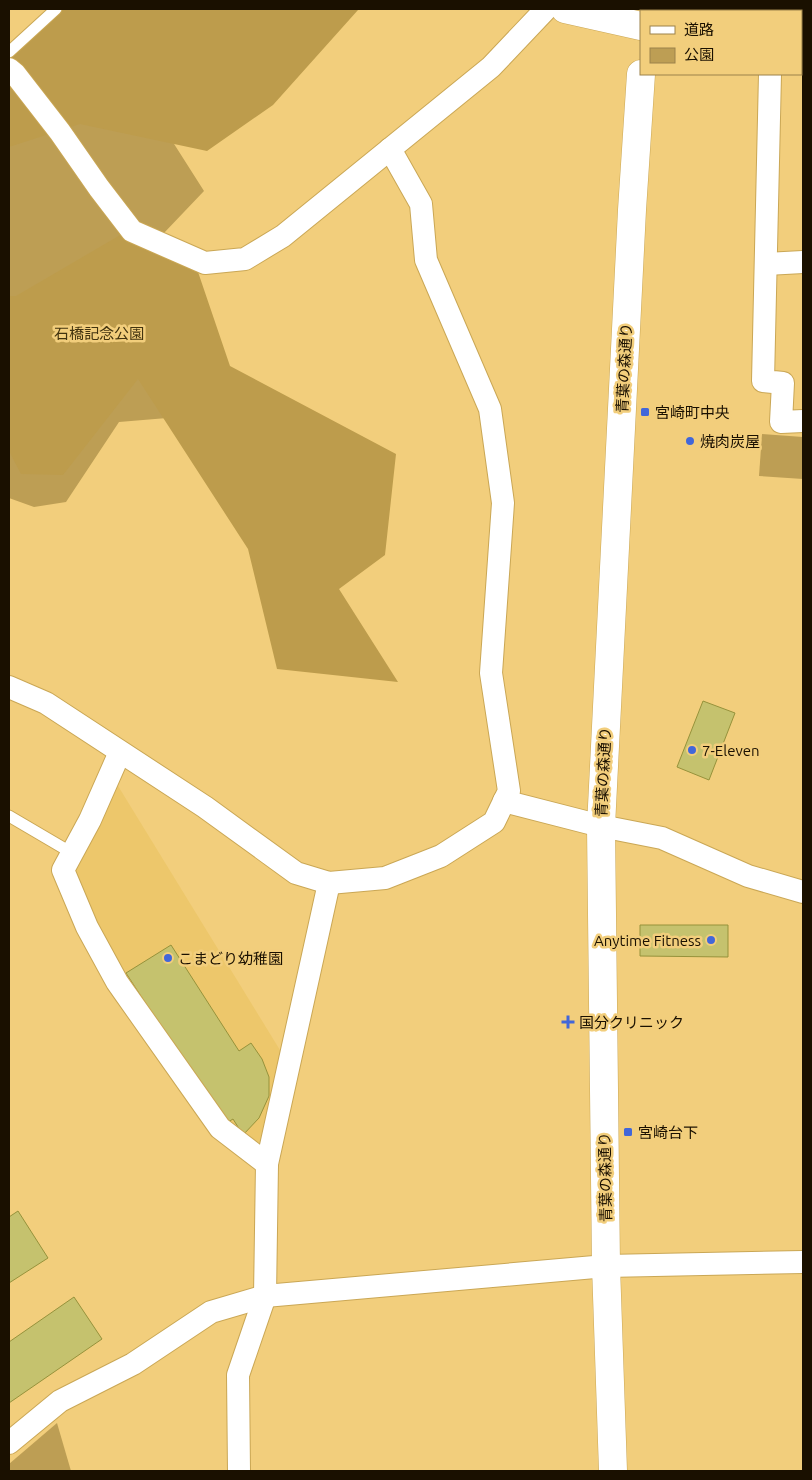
<svg xmlns="http://www.w3.org/2000/svg" width="812" height="1480" font-family="Ubuntu,'Noto Sans JP',sans-serif">
<style>
.built{fill:#edc76b}
.green{fill:#bd9e54}
.forest{fill:#bd9c4c}
.building{fill:#c5c26e;stroke:#96923b}
.lines{fill:none;stroke-linecap:round;stroke-linejoin:round}
.service-casing{stroke:#caa755;stroke-width:13}
.minor-casing{stroke:#caa755;stroke-width:24}
.tertiary-casing{stroke:#caa755;stroke-width:29}
.service{stroke:#fff;stroke-width:11}
.minor{stroke:#fff;stroke-width:22}
.tertiary{stroke:#fff;stroke-width:28}
.poi-dot{fill:#4267d9;stroke:#f2ce7c;stroke-width:2}
.labels{text-anchor:middle;dominant-baseline:central;stroke-width:5;stroke-linejoin:round;paint-order:stroke}
.park-label{font-size:15px;fill:#41330f;stroke:#f2ce7c}
.street-label{font-size:15px;fill:#1a1000;stroke:#f2ce7c}
.poi-label{font-size:15px;fill:#1a1000;stroke:#f2ce7c;text-anchor:start}
</style>
<rect width="100%" height="100%" fill="#f2ce7c"/>
<!-- built -->
<polygon class="built" points="115,781 283,1055 262,1141 249,1145 216,1113 97,933 75,873 77,859"/>
<!-- green -->
<g class="green">
<polygon points="9,65 169,136 204,191 143,255 167,418 119,422 66,502 34,507 9,498"/>
<polygon points="762,434 803,437 803,479 759,476"/>
<polygon points="57,1423 71,1471 9,1471 9,1464"/>
</g>
<!-- forest -->
<g class="forest">
<polygon points="56,9 369,9 358,10 273,105 207,151 80,124 9,147 9,60"/>
<polygon points="122,234 197,269 230,366 396,454 385,555 339,589 398,682 277,669 248,549 138,379 63,475 21,474 9,451 9,296 16,296"/>
</g>
<!-- building -->
<g class="building">
<polygon points="703,701 735,713 709,780 677,767"/>
<polygon points="640,925 728,925 728,957 640,956"/>
<polygon points="171,945 239,1051 251,1043 262,1059 269,1077 269,1096 259,1118 243,1135 233,1119 228,1122 186,1066 126,973"/>
<polygon points="18,1211 48,1258 9,1283 9,1217"/>
<polygon points="74,1297 102,1339 9,1403 9,1342"/>
</g>
<g class="lines">
<!-- service casing -->
<g class="service-casing">
<g id="service">
<polyline points="9,52 56,9"/>
<polyline points="9,816 72,853"/>
</g>
</g>
<!-- minor casing -->
<g class="minor-casing">
<g id="minor">
<polyline points="773,11 774,9"/>
<polyline points="801,63 803,63"/>
<polyline points="9,69 15,74 60,132 99,188 132,231 205,263 245,259 283,236 491,67 546,9"/>
<polyline points="770,74 763,381 783,383 781,422 803,421"/>
<polyline points="766,264 803,262"/>
<polyline points="9,687 46,703 205,807 296,873 329,883 385,878 441,856 494,822 509,791 491,673 503,503 490,409 426,260 421,204 390,149"/>
<polyline points="120,752 90,820 63,870 87,927 117,982 220,1128 267,1164"/>
<polyline points="504,801 601,826 662,838 748,876 803,892"/>
<polyline points="9,1443 60,1401 133,1364 211,1312 265,1296 606,1266 803,1262"/>
<polyline points="239,1471 238,1375 265,1296 267,1164 329,883"/>
</g>
</g>
<!-- tertiary casing -->
<g class="tertiary-casing">
<g id="tertiary">
<polyline points="565,9 641,26"/>
<polyline points="613,1471 606,1266 601,826 632,210 641,74"/>
</g>
</g>
<!-- service -->
<use href="#service" class="service"/>
<!-- minor -->
<use href="#minor" class="minor"/>
<!-- tertiary -->
<use href="#tertiary" class="tertiary"/>
</g>
<!-- markers -->
<g class="poi-dot">
<rect x="640" y="407" width="10" height="10" rx="2.5"/>
<circle cx="690" cy="441" r="5"/>
<circle cx="692" cy="750" r="5"/>
<circle cx="711" cy="940" r="5"/>
<circle cx="168" cy="958" r="5"/>
<path d="M565.5 1014.5h5v5h5v5h-5v5h-5v-5h-5v-5h5z"/>
<rect x="623" y="1127" width="10" height="10" rx="2.5"/>
</g>
<g class="labels">
<!-- park labels -->
<g class="park-label">
<text x="99" y="333">石橋記念公園</text>
</g>
<!-- street labels -->
<g class="street-label">
<text transform="translate(624 368) rotate(-87)">青葉の森通り</text>
<text transform="translate(603 772) rotate(-87)">青葉の森通り</text>
<text transform="translate(605 1177) rotate(-91)">青葉の森通り</text>
</g>
<!-- poi labels -->
<g class="poi-label">
<text x="655" y="412">宮崎町中央</text>
<text x="700" y="441">焼肉炭屋</text>
<text x="702" y="750">7-Eleven</text>
<text x="701" y="940" text-anchor="end">Anytime Fitness</text>
<text x="178" y="958">こまどり幼稚園</text>
<text x="579" y="1022">国分クリニック</text>
<text x="638" y="1132">宮崎台下</text>
</g>
</g>
<!-- border -->
<rect width="812" height="1480" fill="none" stroke="#1a1000" stroke-width="20"/>
<!-- legend -->
<rect x="640" y="10" width="162" height="65" fill="#f2ce7c" stroke="#9c824a"/>
<rect x="650" y="26" width="25" height="8" fill="#ffffff" stroke="#9c824a"/>
<text x="684" y="35" font-size="15" fill="#1a1000">道路</text>
<rect x="650" y="48" width="25" height="15" fill="#bd9e54" stroke="#9c824a"/>
<text x="684" y="60" font-size="15" fill="#1a1000">公園</text>
</svg>
